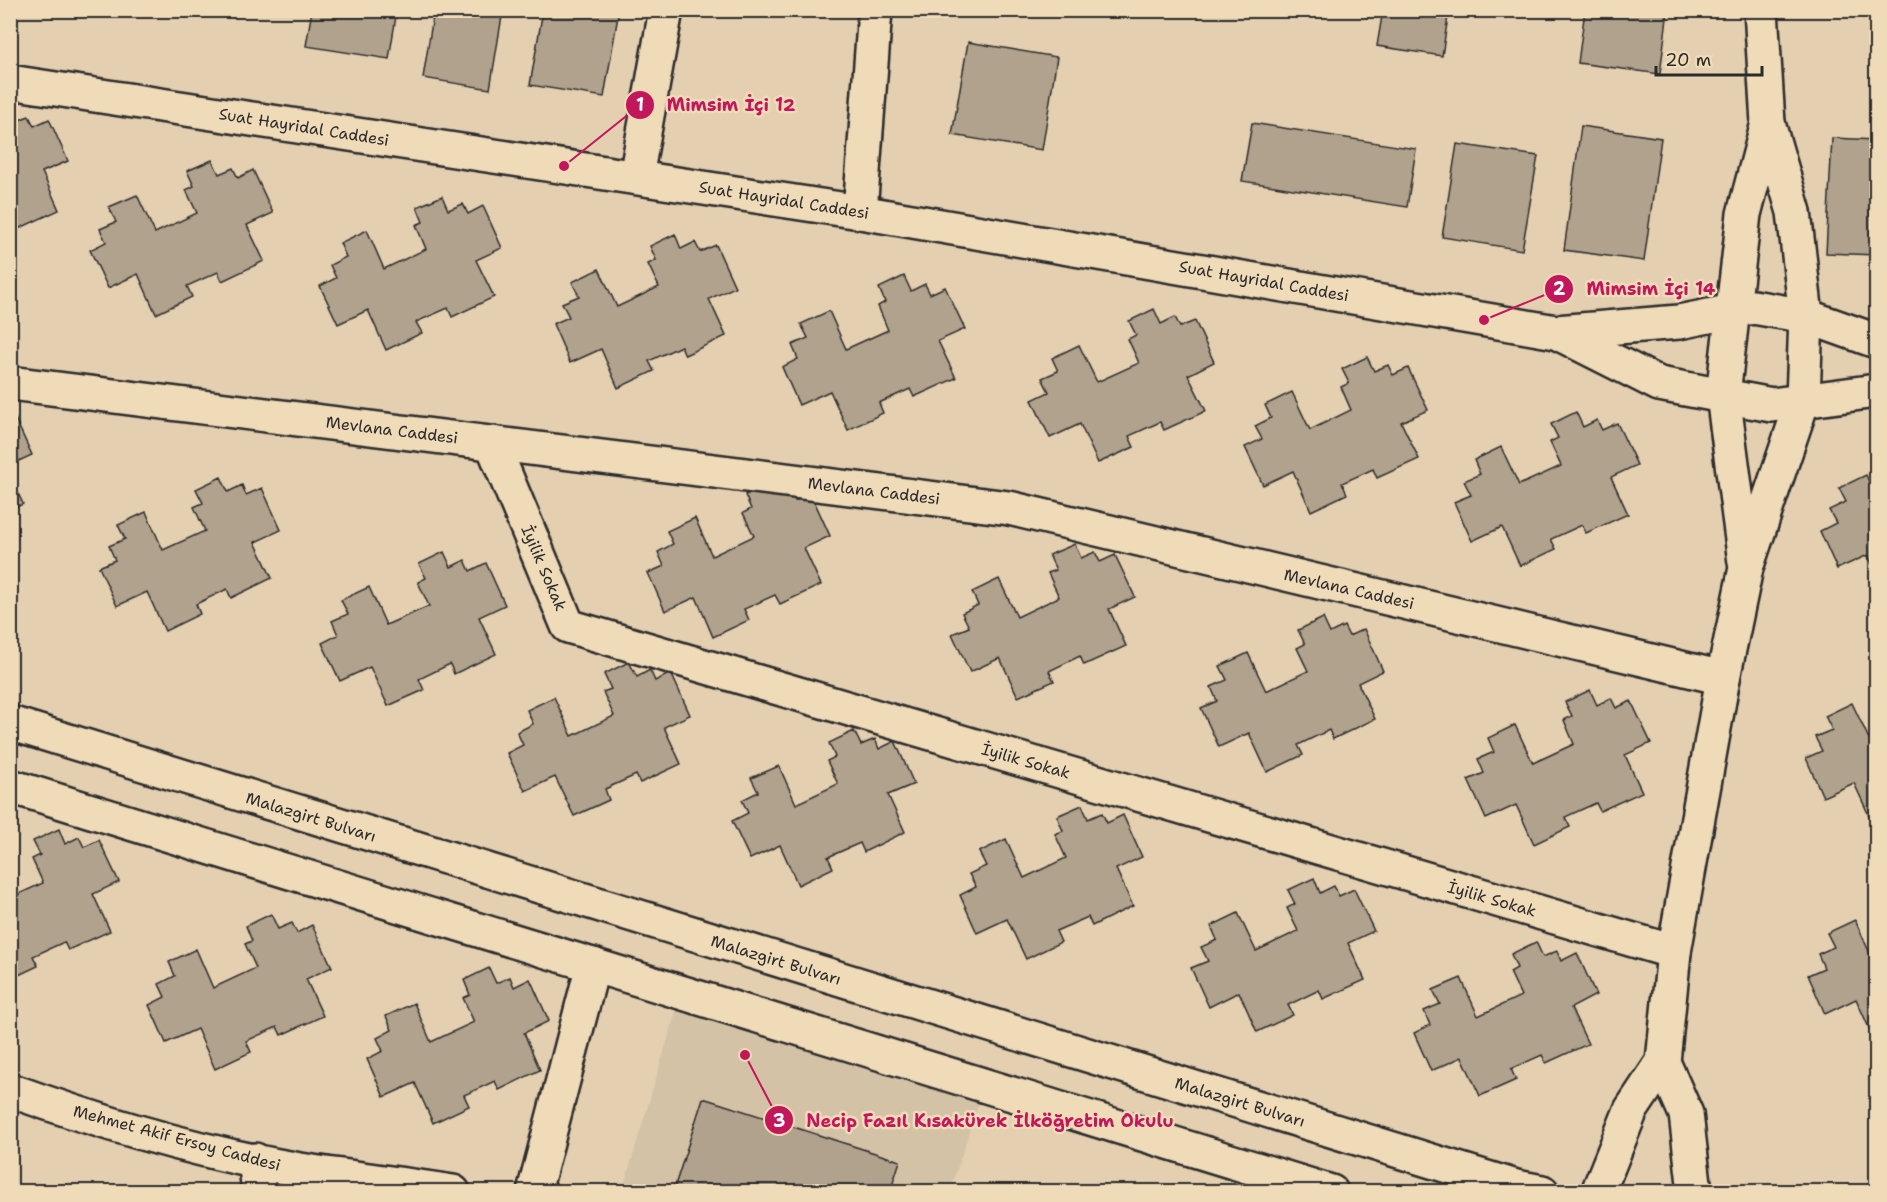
<svg xmlns="http://www.w3.org/2000/svg" width="1887" height="1202" font-family="'Shantell Sans',sans-serif">
<style>
.built{fill:#d4c2a6}
.building{fill:#b0a28c;stroke:#2b2b2b;stroke-width:1.5}
.lines{fill:none;stroke-linecap:round;stroke-linejoin:round}
.minor-casing{stroke:#2b2b2b;stroke-width:38}
.highway-casing{stroke:#2b2b2b;stroke-width:38}
.minor{stroke:#f0dbb9;stroke-width:33}
.highway{stroke:#f0dbb9;stroke-width:33}
.labels{text-anchor:middle;dominant-baseline:central;stroke-width:5;stroke-linejoin:round;paint-order:stroke}
.street-label{font-size:16px;fill:#2b2b2b;stroke:#f0dbb9}
.leader{fill:none;stroke:#c2185b;stroke-width:2}
.callout-dot{fill:#c2185b;stroke:#f0dbb9;stroke-width:2}
.mark-label{font-size:18px;text-anchor:middle;font-weight:bold;fill:#fff}
.callout-label{font-size:18px;text-anchor:middle;font-weight:bold;fill:#c2185b;stroke:#f0dbb9;stroke-width:5;stroke-linejoin:round;paint-order:stroke}
</style>
<rect width="100%" height="100%" fill="#e4d0b1"/>
<filter id="ink" filterUnits="userSpaceOnUse"><feTurbulence type="fractalNoise" baseFrequency=".0167" numOctaves="2"/><feDisplacementMap in="SourceGraphic" scale="12" xChannelSelector="R" yChannelSelector="G"/><feConvolveMatrix kernelMatrix="1 2 1 2 8 2 1 2 1" color-interpolation-filters="sRGB"/></filter>
<g filter="url(#ink)">
<!-- built -->
<polygon class="built" points="677,1008 979,1102 950,1191 622,1192"/>
<!-- building -->
<g class="building">
<polygon points="312,10 397,10 389,59 306,46"/>
<polygon points="434,10 503,10 490,89 423,78"/>
<polygon points="543,10 619,10 604,97 530,85"/>
<polygon points="1383,10 1449,10 1442,56 1377,46"/>
<polygon points="1585,10 1668,10 1660,74 1578,63"/>
<polygon points="968,42 1057,57 1042,150 952,135"/>
<polygon points="10,114 14,122 29,116 34,126 49,119 68,161 42,172 59,210 18,229 14,220 10,222"/>
<polygon points="1252,123 1416,149 1407,207 1242,181"/>
<polygon points="1581,126 1661,138 1644,261 1564,250"/>
<polygon points="1832,138 1876,140 1876,255 1826,253"/>
<polygon points="1457,144 1538,156 1522,250 1442,237"/>
<polygon points="212,160 219,174 233,168 238,178 253,170 273,213 247,225 264,261 222,281 218,272 187,286 192,297 156,314 138,274 108,288 90,250 106,242 100,229 116,222 109,207 137,195 155,233 197,213 186,190 194,186 187,171"/>
<polygon points="442,196 448,210 463,204 468,214 483,206 502,248 476,260 494,297 452,317 448,308 416,322 422,333 386,350 368,310 338,324 320,286 336,278 330,265 346,257 340,243 367,230 384,269 426,249 416,225 423,222 417,207"/>
<polygon points="675,234 681,249 695,242 700,252 716,245 735,287 709,299 726,336 685,355 681,346 649,361 654,371 618,388 601,349 570,363 553,324 569,317 562,303 579,296 572,282 599,269 617,307 659,287 648,264 656,260 650,246"/>
<polygon points="904,276 911,291 925,284 930,294 945,287 965,329 938,341 956,378 914,397 910,389 879,403 883,413 848,430 830,391 799,405 782,367 798,359 792,345 808,338 801,324 829,311 846,349 888,330 878,306 885,302 879,288"/>
<polygon points="1154,309 1161,324 1175,317 1180,327 1195,321 1214,362 1188,375 1206,411 1164,430 1160,422 1129,436 1134,447 1098,463 1080,424 1050,438 1032,400 1049,392 1042,378 1058,371 1052,358 1079,345 1097,382 1139,363 1128,339 1136,335 1129,321"/>
<polygon points="1367,357 1374,371 1388,365 1393,375 1408,368 1428,410 1401,422 1419,459 1377,478 1373,469 1342,483 1347,494 1311,511 1293,471 1263,485 1245,447 1262,439 1255,426 1271,418 1265,405 1292,392 1310,430 1351,410 1341,387 1349,383 1342,369"/>
<polygon points="1576,412 1583,427 1597,420 1602,430 1617,423 1637,465 1611,477 1628,514 1586,533 1582,525 1551,539 1556,549 1520,566 1502,527 1472,541 1454,502 1471,495 1464,481 1480,474 1474,460 1501,447 1519,485 1561,466 1550,442 1558,438 1551,424"/>
<polygon points="13,414 32,455 10,465 10,415"/>
<polygon points="1866,475 1876,497 1876,574 1868,555 1837,569 1820,531 1836,523 1829,510 1846,502 1839,488"/>
<polygon points="10,476 23,504 10,510"/>
<polygon points="221,477 228,492 242,485 246,495 262,488 281,530 255,542 272,578 231,598 227,589 196,604 200,614 165,631 147,592 117,606 99,567 115,560 109,546 125,539 118,525 146,512 163,550 205,531 194,507 203,503 196,489"/>
<polygon points="770,483 777,497 791,491 795,501 811,494 830,536 804,548 821,585 780,604 775,595 744,609 749,620 713,637 696,597 665,611 648,573 664,566 658,552 673,544 667,531 695,518 712,556 754,536 743,513 751,509 745,495"/>
<polygon points="1075,544 1081,558 1095,552 1100,562 1115,555 1135,597 1109,609 1126,646 1084,665 1080,656 1049,671 1054,681 1018,697 1000,658 970,672 952,634 969,627 962,613 978,605 972,592 999,579 1017,617 1059,597 1048,573 1056,570 1049,555"/>
<polygon points="444,552 451,567 465,560 470,571 486,563 505,605 479,617 496,654 454,674 450,664 419,679 424,690 388,706 370,667 340,681 322,643 338,635 332,621 348,614 341,600 369,587 386,625 429,606 418,582 426,578 419,564"/>
<polygon points="1323,618 1330,633 1344,626 1349,636 1364,629 1383,671 1358,683 1375,719 1333,739 1329,730 1298,745 1303,755 1267,772 1249,733 1219,747 1201,708 1217,701 1211,687 1227,680 1220,666 1248,653 1266,691 1308,671 1297,648 1305,644 1298,630"/>
<polygon points="629,662 637,677 650,670 655,681 671,673 690,715 664,727 681,764 640,783 636,775 605,789 609,800 574,816 555,777 525,791 507,753 523,745 517,732 533,724 527,710 554,697 572,736 614,716 603,692 611,689 604,674"/>
<polygon points="1590,690 1597,705 1611,698 1616,708 1631,701 1651,743 1625,755 1642,792 1600,811 1596,803 1565,817 1570,827 1534,844 1516,805 1486,819 1468,780 1484,773 1478,759 1494,752 1488,738 1515,725 1533,763 1574,744 1564,720 1572,716 1565,702"/>
<polygon points="1852,703 1870,741 1876,738 1876,820 1872,822 1854,783 1823,797 1806,758 1822,751 1815,737 1832,730 1825,716"/>
<polygon points="854,731 861,745 875,739 879,749 895,741 914,784 888,795 905,832 864,852 860,843 828,857 833,868 798,885 780,845 750,859 732,821 748,813 742,800 758,792 751,778 779,766 796,804 838,784 827,761 835,757 829,743"/>
<polygon points="1082,805 1088,819 1102,813 1107,823 1123,815 1142,857 1116,869 1133,906 1092,926 1088,917 1056,931 1061,942 1026,959 1007,919 977,933 960,895 976,887 969,874 986,866 979,852 1006,839 1024,878 1066,858 1055,834 1063,831 1057,816"/>
<polygon points="59,829 65,844 79,837 84,847 99,840 119,882 93,894 110,931 68,950 64,942 33,956 38,966 10,979 10,898 43,883 32,859 40,855 33,841"/>
<polygon points="1314,878 1320,893 1334,886 1339,896 1354,889 1374,931 1348,943 1365,980 1323,999 1319,990 1288,1005 1293,1015 1257,1032 1239,992 1209,1007 1191,968 1208,961 1201,947 1217,940 1211,926 1238,913 1256,951 1298,931 1287,908 1295,904 1288,890"/>
<polygon points="271,914 278,929 292,923 297,933 312,925 332,967 306,979 323,1016 281,1035 277,1027 246,1041 251,1052 215,1069 197,1029 166,1043 149,1005 165,997 159,984 175,976 169,962 196,949 213,988 256,968 245,944 252,941 246,926"/>
<polygon points="1855,920 1872,958 1876,956 1876,1038 1874,1039 1856,999 1825,1014 1808,975 1824,968 1818,954 1834,947 1827,933"/>
<polygon points="1536,942 1543,957 1557,951 1561,961 1577,953 1596,995 1571,1008 1588,1044 1546,1063 1542,1055 1511,1069 1516,1080 1480,1096 1462,1057 1431,1071 1414,1033 1430,1025 1424,1011 1440,1004 1433,990 1461,978 1478,1016 1521,996 1510,972 1517,968 1511,954"/>
<polygon points="489,968 496,983 510,977 514,987 530,979 549,1021 524,1033 540,1070 499,1090 495,1081 464,1095 469,1106 433,1123 415,1083 384,1097 367,1059 383,1051 377,1038 392,1030 386,1016 414,1003 431,1042 474,1022 463,998 470,995 464,980"/>
<polygon points="703,1098 900,1161 890,1192 673,1192"/>
</g>
<g class="lines">
<!-- minor casing -->
<g class="minor-casing">
<g id="minor">
<polyline points="10,82 860,212 1556,332 1679,322 1753,307 1806,316 1876,341"/>
<polyline points="636,177 666,10"/>
<polyline points="860,212 875,10"/>
<polyline points="1556,332 1659,384 1772,405 1876,391"/>
<polyline points="10,383 1009,508 1723,678"/>
<polyline points="492,443 568,626 1674,952"/>
<polyline points="1745,562 1723,395 1744,214 1768,123"/>
<polyline points="1663,1062 1686,1114 1695,1192"/>
<path d="M10 1090C104 1124 202 1153 300 1170 351 1178 402 1184 453 1192"/>
<polyline points="255,1160 259,1192"/>
<polyline points="534,1192 593,965"/>
<polyline points="1598,1192 1631,1110 1663,1062 1674,952 1723,678 1746,568 1803,400 1806,316 1794,212 1768,123 1761,10"/>
</g>
</g>
<!-- highway casing -->
<g class="highway-casing">
<g id="highway">
<polyline points="10,723 1516,1187 1542,1192"/>
<polyline points="10,786 1331,1192"/>
</g>
</g>
<!-- minor -->
<use href="#minor" class="minor"/>
<!-- highway -->
<use href="#highway" class="highway"/>
</g>
</g>
<g class="labels">
<!-- street labels -->
<g class="street-label">
<text transform="translate(304 127) rotate(9)">Suat Hayridal Caddesi</text>
<text transform="translate(784 200) rotate(9)">Suat Hayridal Caddesi</text>
<text transform="translate(1264 281) rotate(10)">Suat Hayridal Caddesi</text>
<text transform="translate(392 430) rotate(7)">Mevlana Caddesi</text>
<text transform="translate(874 491) rotate(7)">Mevlana Caddesi</text>
<text transform="translate(544 568) rotate(67)">İyilik Sokak</text>
<text transform="translate(1349 589) rotate(13)">Mevlana Caddesi</text>
<text transform="translate(1026 761) rotate(16)">İyilik Sokak</text>
<text transform="translate(311 817) rotate(17)">Malazgirt Bulvarı</text>
<text transform="translate(1492 899) rotate(16)">İyilik Sokak</text>
<text transform="translate(776 960) rotate(17)">Malazgirt Bulvarı</text>
<text transform="translate(1240 1102) rotate(17)">Malazgirt Bulvarı</text>
<text transform="translate(177 1138) rotate(15)">Mehmet Akif Ersoy Caddesi</text>
</g>
</g>
<!-- callouts -->
<path class="leader" d="M564 166L640 105M1484 320L1559 289M745 1055L779 1120"/>
<g class="callout-dot">
<circle cx="564" cy="166" r="6"/>
<circle cx="1484" cy="320" r="6"/>
<circle cx="745" cy="1055" r="6"/>
<circle cx="640" cy="105" r="15"/>
<circle cx="1559" cy="289" r="15"/>
<circle cx="779" cy="1120" r="15"/>
</g>
<g class="mark-label">
<text x="640" y="111">1</text>
<text x="1559" y="295">2</text>
<text x="779" y="1127">3</text>
</g>
<g class="callout-label">
<text x="731" y="111">Mimsim İçi 12</text>
<text x="1651" y="295">Mimsim İçi 14</text>
<text x="990" y="1127">Necip Fazıl Kısakürek İlköğretim Okulu</text>
</g>
<!-- margin -->
<rect width="1887" height="1202" fill="none" stroke="#f0dbb9" stroke-width="36"/>
<rect x="18" y="18" width="1851" height="1166" fill="none" stroke="#2b2b2b" stroke-width="2" filter="url(#ink)"/>
<!-- scale -->
<path d="M1656 66v9h106v-9" fill="none" stroke="#2b2b2b" stroke-width="3"/>
<text x="1665" y="66" font-size="18" fill="#2b2b2b" stroke="#f0dbb9" stroke-width="4.5" paint-order="stroke">20 m</text>
</svg>
